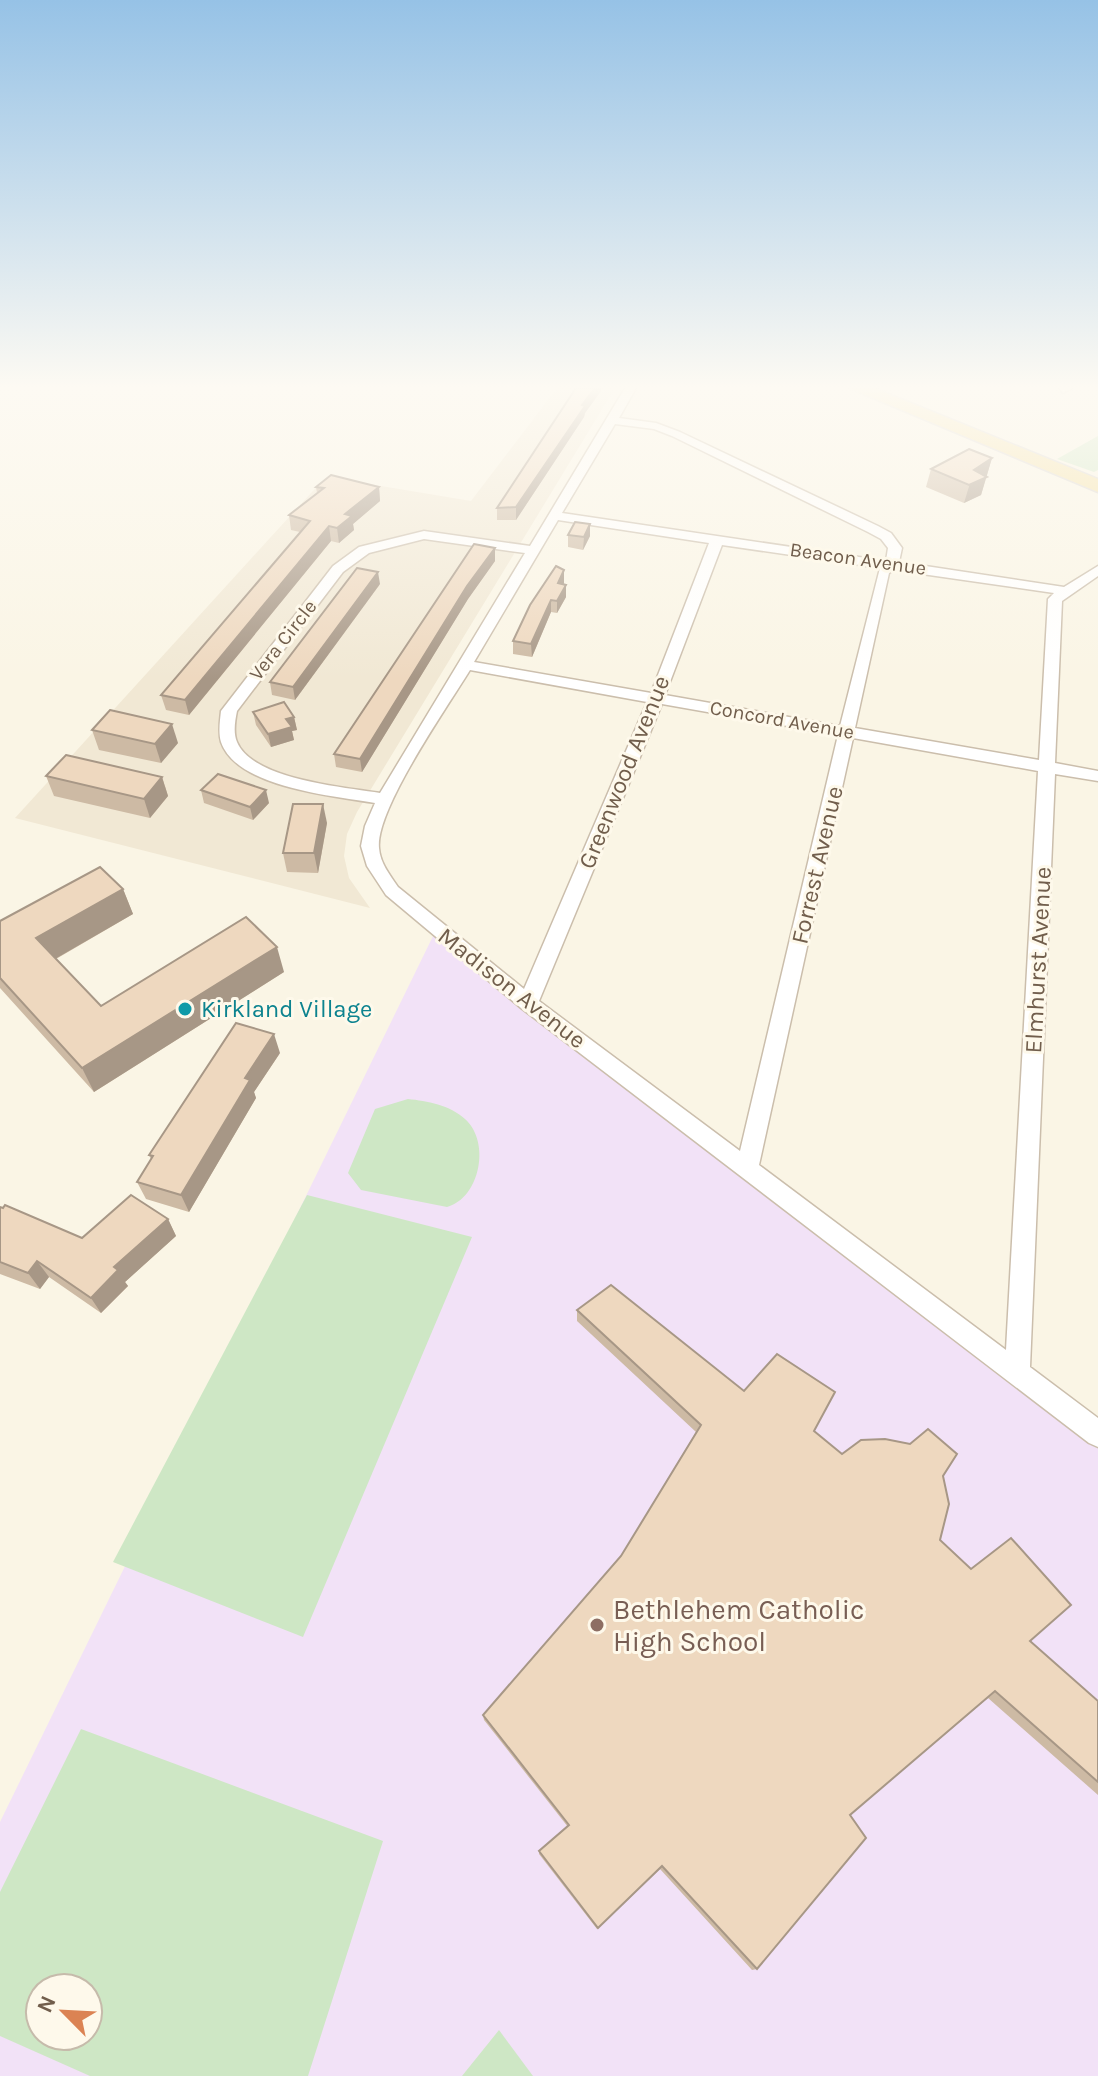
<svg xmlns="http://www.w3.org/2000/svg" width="1098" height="2076" font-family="Karla,sans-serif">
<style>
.residential{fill:#f1e8d4}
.education{fill:#f2e2f7;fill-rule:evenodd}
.green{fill:#cee7c5;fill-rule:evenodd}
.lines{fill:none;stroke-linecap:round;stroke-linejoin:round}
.minor-casing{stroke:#cbbeac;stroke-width:3}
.primary-casing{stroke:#dad5d0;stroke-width:3}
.minor{fill:#fff;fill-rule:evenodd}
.primary{fill:#f4e0a2;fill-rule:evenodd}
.wall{fill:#cdbaa4}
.shaded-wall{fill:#a79786}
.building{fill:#eed8bf;stroke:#a79786;stroke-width:2}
.culture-dot{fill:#0f9aa8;stroke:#fef9eb;stroke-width:3}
.education-dot{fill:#8d6e63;stroke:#fef9eb;stroke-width:3}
.labels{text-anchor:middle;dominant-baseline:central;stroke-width:6;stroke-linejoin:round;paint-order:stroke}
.far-street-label{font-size:20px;fill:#715e4c;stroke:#fef9eb}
.street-label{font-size:24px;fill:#715e4c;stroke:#fef9eb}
.culture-label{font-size:24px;fill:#0d838f;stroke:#fef9eb;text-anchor:start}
.near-education-label{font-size:28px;fill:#785e54;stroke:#fef9eb;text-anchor:start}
</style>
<rect width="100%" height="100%" fill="#faf5e5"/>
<!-- residential -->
<polygon class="residential" points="557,388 615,388 357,812 347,834 344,856 349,878 370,908 15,818 321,482 357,482 471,501"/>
<!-- education -->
<path class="education" d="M436 930 1098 1429V2076H0V1822ZM40 1988H88V2036H40Z"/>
<!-- green -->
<g class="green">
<polygon points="1098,436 1098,470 1094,472 1057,459"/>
<path d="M408 1099C427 1101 450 1105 465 1119 491 1142 480 1198 447 1207L361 1190 348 1173 375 1109Z"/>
<polygon points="307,1195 472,1237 303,1637 113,1562"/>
<path d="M81 1729 383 1841 308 2076H90L0 2036V1892ZM40 1988H88V2036H40Z"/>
<polygon points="499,2030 533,2076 462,2076"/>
</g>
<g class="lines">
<!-- minor casing -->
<g class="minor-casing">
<g id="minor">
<path d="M625 388H636L619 418 656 423 680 432 878 526 891 533 902 548 899 562 1064 587 1098 566V576L1062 601 1055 763 1098 771V781L1055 774 1030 1367 1098 1418V1447L1089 1443 521 1008 386 895 367 866 361 846 365 826 375 803C334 796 237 788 221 742 218 732 220 721 221 711L333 566 359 547 424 531 530 546ZM615 424 654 429 672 436 868 532 881 539 888 548 886 561 562 513ZM558 520 709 543 651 693 474 662ZM424 539 525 553 380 793C345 787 253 780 237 742 233 733 235 721 237 711L343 572 369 553ZM722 545 880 568 840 726 665 695ZM894 570 1054 593 1048 599 1039 760 855 728 889 573ZM470 670 647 702 524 989 398 887C390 875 380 863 379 848 375 810 448 706 470 670ZM662 704 838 735 740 1151 539 1001ZM853 738 1038 771 1006 1350 759 1165Z"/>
<polygon points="1059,388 1072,388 1063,393"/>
</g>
</g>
<!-- primary casing -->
<g class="primary-casing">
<polygon id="primary" points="849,388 874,388 1098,479 1098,492"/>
</g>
<!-- minor -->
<use href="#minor" class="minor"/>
<!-- primary -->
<use href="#primary" class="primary"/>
</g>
<!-- wall -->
<g class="wall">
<polygon points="576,388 601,388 601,391 585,413 584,417 516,520 497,520 497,508"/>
<polygon points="992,458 981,495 964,503 926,487 931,469"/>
<polygon points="316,487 379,487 380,501 353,524 354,530 339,543 331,541 189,715 166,710 161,695 300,532 291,530 289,515 317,493"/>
<polygon points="590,524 590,536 583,550 568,547 568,535"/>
<polygon points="495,548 495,561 468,599 362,772 336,767 334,754"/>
<polygon points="564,583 566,597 557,613 551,612 532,657 513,654 513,641"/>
<polygon points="380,584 295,700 272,695 270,682"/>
<polygon points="253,712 294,717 297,730 292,731 294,740 271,747 256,725"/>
<polygon points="92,730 178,743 161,763 99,750"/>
<polygon points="46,776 162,777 168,796 150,818 54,796"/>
<polygon points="201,790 269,803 253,820 204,803"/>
<polygon points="327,823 318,873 287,872 283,853"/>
<polygon points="123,889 133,914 56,959 101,1006 284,972 94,1092 0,988 0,921"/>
<polygon points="280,1053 254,1092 256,1098 189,1212 146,1199 137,1182 151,1159 149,1155"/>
<polygon points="0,1207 82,1238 168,1219 176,1236 125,1282 128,1286 101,1313 49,1277 40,1289 0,1274"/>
<polygon points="577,1310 744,1391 814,1432 842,1454 943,1476 940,1540 1030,1641 1098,1701 1098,1795 988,1698 850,1815 757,1969 752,1970 660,1869 597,1929 539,1854 539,1851 568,1827 484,1720 483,1715 621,1556 696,1432 577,1321"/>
</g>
<!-- shaded-wall -->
<g class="shaded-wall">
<polygon points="595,388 601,388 601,391 585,413 584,417 516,520 516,507 582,405"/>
<polygon points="992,458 981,495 964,503 974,470"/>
<polygon points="379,487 380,501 353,524 354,530 339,543 337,528 345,514"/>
<polygon points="590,524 590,536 583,550 584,537"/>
<polygon points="329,526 331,541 189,715 185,700"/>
<polygon points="495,548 495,561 468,599 362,772 360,759 467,586"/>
<polygon points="564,570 564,583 558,596 558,583"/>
<polygon points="378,572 380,584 295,700 293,687"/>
<polygon points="566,585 566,597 557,613 557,601"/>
<polygon points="551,600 551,612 532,657 531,644"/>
<polygon points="294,717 297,730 292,731 294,740 271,747 268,734 286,719"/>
<polygon points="172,724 178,743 161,763 155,744"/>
<polygon points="162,777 168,796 150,818 144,799"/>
<polygon points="266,790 269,803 253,820 250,807"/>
<polygon points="323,804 327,823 318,873 314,853"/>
<polygon points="123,889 133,914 48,963 36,938"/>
<polygon points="277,947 284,972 94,1092 82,1068"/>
<polygon points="274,1034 280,1053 254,1092 256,1098 189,1212 181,1195 245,1078"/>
<polygon points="168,1219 176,1236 125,1282 128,1286 101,1313 91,1298 114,1267"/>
<polygon points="37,1261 49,1277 40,1289 28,1273"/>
</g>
<!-- building -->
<g class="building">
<polygon points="576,388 595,388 582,405 585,406 516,507 497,508"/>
<polygon points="969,449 992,458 974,470 987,477 969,485 931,469"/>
<polygon points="331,475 379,487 345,514 352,516 337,528 329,526 185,700 161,695 310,521 289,515 324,488 316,487"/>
<polygon points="575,522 590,524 584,537 568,535"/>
<polygon points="474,544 495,548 467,586 360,759 334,754"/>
<polygon points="556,566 564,570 558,583 566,585 557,601 551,600 531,644 513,641 530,605"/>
<polygon points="357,568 378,572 293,687 270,682"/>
<polygon points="284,702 294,717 286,719 292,727 268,734 253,712"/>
<polygon points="110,710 172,724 155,744 92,730"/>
<polygon points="66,755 162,777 144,799 46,776"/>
<polygon points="218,774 266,790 250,807 201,790"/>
<polygon points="293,804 323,804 314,853 283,853"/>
<polygon points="100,867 123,889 36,938 101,1006 246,917 277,947 82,1068 0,978 0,921"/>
<polygon points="236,1023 274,1034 245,1078 250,1080 181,1195 137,1182 153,1156 149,1155"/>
<polygon points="131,1195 168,1219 114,1267 118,1270 91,1298 37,1261 28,1273 0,1262 0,1207 3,1208 5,1205 82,1238"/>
<polygon points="611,1285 744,1391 777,1354 835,1392 814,1431 842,1454 861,1440 885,1439 910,1444 928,1429 957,1454 943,1476 949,1504 940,1540 971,1569 1011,1538 1071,1605 1030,1641 1098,1701 1098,1782 995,1691 850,1815 866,1838 757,1969 662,1866 598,1928 539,1851 569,1825 483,1715 621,1556 701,1425 577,1310"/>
</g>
<!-- sky -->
<linearGradient id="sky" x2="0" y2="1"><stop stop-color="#96c2e6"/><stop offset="0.57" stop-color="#fdfaf3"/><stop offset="1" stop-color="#fdfaf3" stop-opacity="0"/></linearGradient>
<rect width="1098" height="679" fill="url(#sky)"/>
<!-- markers -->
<circle class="culture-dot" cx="185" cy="1009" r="8"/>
<circle class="education-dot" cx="597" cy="1625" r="8"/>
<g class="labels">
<!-- far-street labels -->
<g class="far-street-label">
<text transform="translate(858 559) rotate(8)">Beacon Avenue</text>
<text transform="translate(283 640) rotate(-52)">Vera Circle</text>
<text transform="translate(782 720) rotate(10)">Concord Avenue</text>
</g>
<!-- street labels -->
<g class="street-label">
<text transform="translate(624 772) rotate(-68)">Greenwood Avenue</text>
<text transform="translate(817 865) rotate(-77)">Forrest Avenue</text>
<text transform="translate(1038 960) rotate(-87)">Elmhurst Avenue</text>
<text transform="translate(512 988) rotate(38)">Madison Avenue</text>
</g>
<!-- culture labels -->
<g class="culture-label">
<text x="201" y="1009">Kirkland Village</text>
</g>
<!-- near-education labels -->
<g class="near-education-label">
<text x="613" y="1609">Bethlehem Catholic<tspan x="613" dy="32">High School</tspan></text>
</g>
</g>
<!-- north arrow -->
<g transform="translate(64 2012) rotate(294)"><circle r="38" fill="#fef9eb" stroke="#c6bbab" stroke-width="2"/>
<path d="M0-6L14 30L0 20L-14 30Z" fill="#db8353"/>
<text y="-12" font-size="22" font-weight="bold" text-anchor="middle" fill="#715e4c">N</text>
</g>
</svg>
